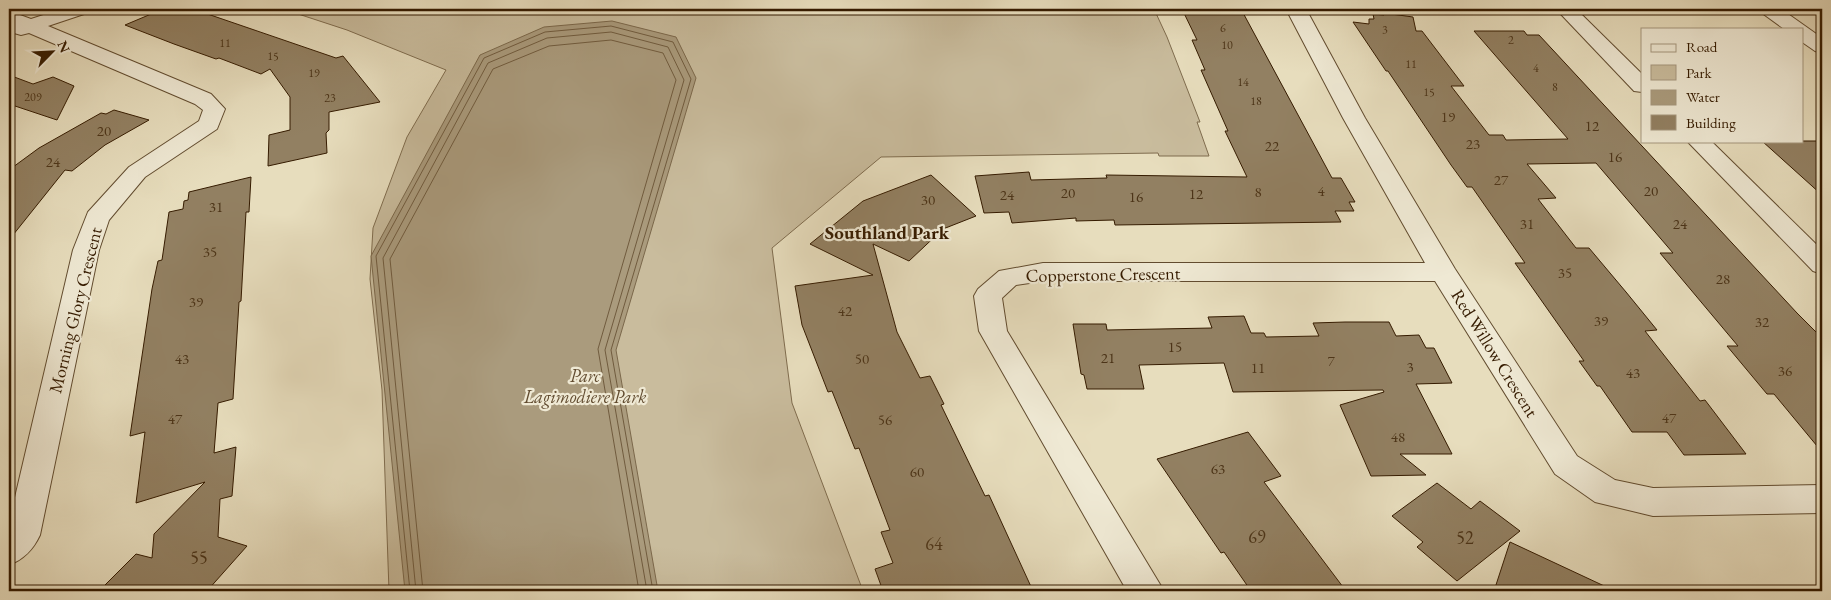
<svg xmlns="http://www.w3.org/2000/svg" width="1831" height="600" font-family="'EB Garamond',serif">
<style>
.green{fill:#c9bc9d;stroke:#7f6c4e}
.water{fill:#aa9b7d;stroke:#7b684b}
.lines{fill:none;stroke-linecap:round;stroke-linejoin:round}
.shore{stroke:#705b3e;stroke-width:1}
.building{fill:#928062;stroke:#351b00}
.minor-casing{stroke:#624c2f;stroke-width:2}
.minor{fill:#efe9d4;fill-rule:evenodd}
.labels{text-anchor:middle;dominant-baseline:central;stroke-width:4.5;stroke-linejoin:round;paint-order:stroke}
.far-number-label{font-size:12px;fill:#4c3418}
.number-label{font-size:15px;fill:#4c3418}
.street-label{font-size:18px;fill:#351b00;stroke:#efe9d4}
.park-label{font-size:18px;font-style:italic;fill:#614b2f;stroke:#efe9d4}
.near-number-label{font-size:18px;fill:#4c3418}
.neighbourhood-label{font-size:19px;font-weight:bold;fill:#351b00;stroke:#efe9d4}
</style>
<rect width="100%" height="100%" fill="#e7ddbd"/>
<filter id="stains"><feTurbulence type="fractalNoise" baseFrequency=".004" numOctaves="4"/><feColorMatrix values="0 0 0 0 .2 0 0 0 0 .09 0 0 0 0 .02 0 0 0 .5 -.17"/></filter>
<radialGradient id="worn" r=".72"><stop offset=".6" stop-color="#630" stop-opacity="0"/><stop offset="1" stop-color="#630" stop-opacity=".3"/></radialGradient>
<!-- green -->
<polygon class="green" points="283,9 1154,9 1167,37 1200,122 1197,122 1209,156 1159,156 1158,153 881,157 772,248 792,403 863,591 389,591 382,390 370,279 373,228 407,137 446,70 347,30"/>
<!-- water -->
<polygon class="water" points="612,21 676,37 696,78 616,350 658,591 405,591 371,256 480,55 544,27"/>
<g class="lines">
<!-- shore -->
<g class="shore">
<polyline points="410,591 376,256 484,58 545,32 611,26 673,42 691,79 611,350 653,591"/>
<polyline points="416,591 383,258 488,63 547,38 611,32 668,47 684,80 605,350 647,591"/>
<polyline points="423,591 390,259 493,69 549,46 611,40 663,53 676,80 598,349 639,591"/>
</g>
</g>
<!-- building -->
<g class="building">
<polygon points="163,9 193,9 336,58 343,56 380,102 329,112 329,130 326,133 327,153 268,166 269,135 290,130 290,97 270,69 261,74 219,58 216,59 174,44 125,25"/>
<polygon points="1182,9 1241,9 1332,178 1341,178 1355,202 1349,202 1354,211 1335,211 1341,222 1115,225 1114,220 1076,221 1076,218 1012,223 1009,212 984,213 975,176 1029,172 1031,180 1107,178 1106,175 1247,177 1225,131 1228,131 1201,70 1205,70 1192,40 1197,40"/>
<polygon points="1384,13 1413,17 1416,31 1422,31 1464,86 1451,86 1489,135 1503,135 1506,140 1568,139 1474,31 1524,31 1527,35 1539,35 1797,313 1822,338 1822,452 1774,394 1767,394 1727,346 1738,346 1660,253 1673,253 1596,163 1527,164 1556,198 1538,199 1576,248 1589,248 1626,292 1657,330 1645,331 1700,401 1705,400 1746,454 1684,455 1667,432 1632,432 1600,386 1597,386 1579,361 1584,361 1515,263 1525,263 1472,187 1467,187 1451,165 1388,71 1386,71 1353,22 1369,24 1369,19 1374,19 1373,14 1384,15"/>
<polygon points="9,75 33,84 53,77 74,86 57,120 9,104"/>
<polygon points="114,110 149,120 105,145 72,171 65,170 9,240 9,170 39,148 101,113 106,114"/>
<polygon points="1762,141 1822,141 1822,195"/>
<polygon points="931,175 976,216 943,229 909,261 873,244 897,332 920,378 930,376 944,404 941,405 985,496 989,495 1033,591 883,591 875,569 893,563 881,532 890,530 859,448 855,449 832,391 828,392 802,325 795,286 873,275 810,244 863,201"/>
<polygon points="251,177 249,212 246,212 241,301 239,302 233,399 218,403 214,453 236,447 232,496 220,499 218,537 247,546 207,591 99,591 136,554 152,558 154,534 205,482 136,503 145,432 130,436 152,289 158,261 162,260 169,212 183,209 184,201 188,200 189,192"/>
<polygon points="1244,316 1251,333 1264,333 1266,337 1319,336 1313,323 1345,322 1389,322 1396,336 1419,335 1426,348 1434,348 1452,383 1416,384 1452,454 1400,454 1426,475 1371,476 1340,405 1384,392 1383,390 1233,392 1224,363 1139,365 1144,389 1087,389 1084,375 1081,374 1073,324 1106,324 1107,330 1212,328 1208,317"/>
<polygon points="1248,432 1281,476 1264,482 1346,591 1251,591 1224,552 1221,553 1157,459"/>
<polygon points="1437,483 1471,509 1480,501 1520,531 1457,581 1417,547 1423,542 1392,516"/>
<polygon points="1510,542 1615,591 1494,591"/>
</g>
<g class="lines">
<!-- minor casing -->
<g class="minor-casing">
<g id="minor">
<path d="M62 9H90L87 13 48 26 211 94 225 109 217 129 145 177 109 220 99 250 40 535C33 550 24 559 9 565V523L73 250 88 212 129 167 199 121 203 110 195 104 29 33 21 35 14 33 11 29 13 26 9 24V11L31 19Z"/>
<polygon points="1286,9 1306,9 1365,118 1455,269 1577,456 1615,480 1653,488 1822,485 1822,513 1653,516 1595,502 1555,474 1435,281 1043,281 1016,285 1002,298 1007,331 1164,591 1127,591 979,331 974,296 978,289 999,271 1043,263 1425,263 1343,118"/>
<polygon points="1556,9 1576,9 1642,74 1642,92 1634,91"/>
<polygon points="1760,9 1781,9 1822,38 1822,53 1815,51 1802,42 1802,29 1784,29 1762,13"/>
<polygon points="1687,141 1711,141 1822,250 1822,274 1813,271"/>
</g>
</g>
<!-- minor -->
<use href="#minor" class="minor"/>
</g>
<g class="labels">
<!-- far-number labels -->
<g class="far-number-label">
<text x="1223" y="28">6</text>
<text x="1385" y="30">3</text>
<text x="1511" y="40">2</text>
<text x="225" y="43">11</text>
<text x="1227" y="45">10</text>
<text x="273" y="56">15</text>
<text x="1411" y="64">11</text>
<text x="1536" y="68">4</text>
<text x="314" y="73">19</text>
<text x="1243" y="82">14</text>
<text x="1555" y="87">8</text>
<text x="1429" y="92">15</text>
<text x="33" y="97">209</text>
<text x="330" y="98">23</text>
<text x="1256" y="101">18</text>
</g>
<!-- number labels -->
<g class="number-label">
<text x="1448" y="116">19</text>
<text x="1592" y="125">12</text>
<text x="104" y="130">20</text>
<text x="1473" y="143">23</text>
<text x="1272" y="145">22</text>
<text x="1615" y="156">16</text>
<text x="53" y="161">24</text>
<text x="1501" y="179">27</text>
<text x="1321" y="190">4</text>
<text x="1651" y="190">20</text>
<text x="1258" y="191">8</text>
<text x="1068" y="192">20</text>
<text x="1196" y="193">12</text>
<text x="1007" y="194">24</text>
<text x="1136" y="196">16</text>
<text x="928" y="199">30</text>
<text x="216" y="206">31</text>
<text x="1527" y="223">31</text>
<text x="1680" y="223">24</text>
<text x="210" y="251">35</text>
<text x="1565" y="272">35</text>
<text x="1723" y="278">28</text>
<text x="196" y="301">39</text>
<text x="845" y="310">42</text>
<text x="1601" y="320">39</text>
<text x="1762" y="321">32</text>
<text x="1175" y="346">15</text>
<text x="1108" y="357">21</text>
<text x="182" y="358">43</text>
<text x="862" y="358">50</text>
<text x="1331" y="360">7</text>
<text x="1410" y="366">3</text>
<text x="1258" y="367">11</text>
<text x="1785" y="370">36</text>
<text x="1633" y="372">43</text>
<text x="1669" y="417">47</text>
<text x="175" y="418">47</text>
<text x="885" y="419">56</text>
<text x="1398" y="436">48</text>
<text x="1218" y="468">63</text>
<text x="917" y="471">60</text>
</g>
<!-- street labels -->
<g class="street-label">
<text transform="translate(1103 274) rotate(-1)">Copperstone Crescent</text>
<text transform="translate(75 310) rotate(-76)">Morning Glory Crescent</text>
<text transform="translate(1495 353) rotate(58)">Red Willow Crescent</text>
</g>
<!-- park labels -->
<g class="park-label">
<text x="585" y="375">Parc<tspan x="585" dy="21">Lagimodiere Park</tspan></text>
</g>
<!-- near-number labels -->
<g class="near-number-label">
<text x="1257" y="536">69</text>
<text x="1465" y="537">52</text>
<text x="934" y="543">64</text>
<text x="199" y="557">55</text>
</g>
<!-- neighbourhood labels -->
<g class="neighbourhood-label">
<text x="887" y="232">Southland Park</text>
</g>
</g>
<!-- margin -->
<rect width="1831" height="600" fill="none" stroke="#e7ddbd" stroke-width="30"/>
<rect x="10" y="10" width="1811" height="580" fill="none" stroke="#351b00" stroke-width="2.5"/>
<rect x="15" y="15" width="1801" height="570" fill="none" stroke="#351b00"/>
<!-- legend -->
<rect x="1641" y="28" width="162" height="115" fill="#efe9d4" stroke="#a5977f"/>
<rect x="1651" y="44" width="25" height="8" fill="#efe9d4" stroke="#a5977f"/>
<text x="1686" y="52" font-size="15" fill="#351b00">Road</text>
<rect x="1651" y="65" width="25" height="15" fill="#c9bc9d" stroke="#a5977f"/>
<text x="1686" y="78" font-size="15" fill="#351b00">Park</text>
<rect x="1651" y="90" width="25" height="15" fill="#aa9b7d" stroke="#a5977f"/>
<text x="1686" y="102" font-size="15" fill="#351b00">Water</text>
<rect x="1651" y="115" width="25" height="15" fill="#928062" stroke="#a5977f"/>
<text x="1686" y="128" font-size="15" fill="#351b00">Building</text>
<!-- north arrow -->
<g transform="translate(52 52) rotate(66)" stroke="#efe9d4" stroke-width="4" paint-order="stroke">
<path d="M0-4L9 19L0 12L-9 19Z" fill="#351b00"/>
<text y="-8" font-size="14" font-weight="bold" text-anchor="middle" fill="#351b00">N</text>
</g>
<rect width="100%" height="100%" filter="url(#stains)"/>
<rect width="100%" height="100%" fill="url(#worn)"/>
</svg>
